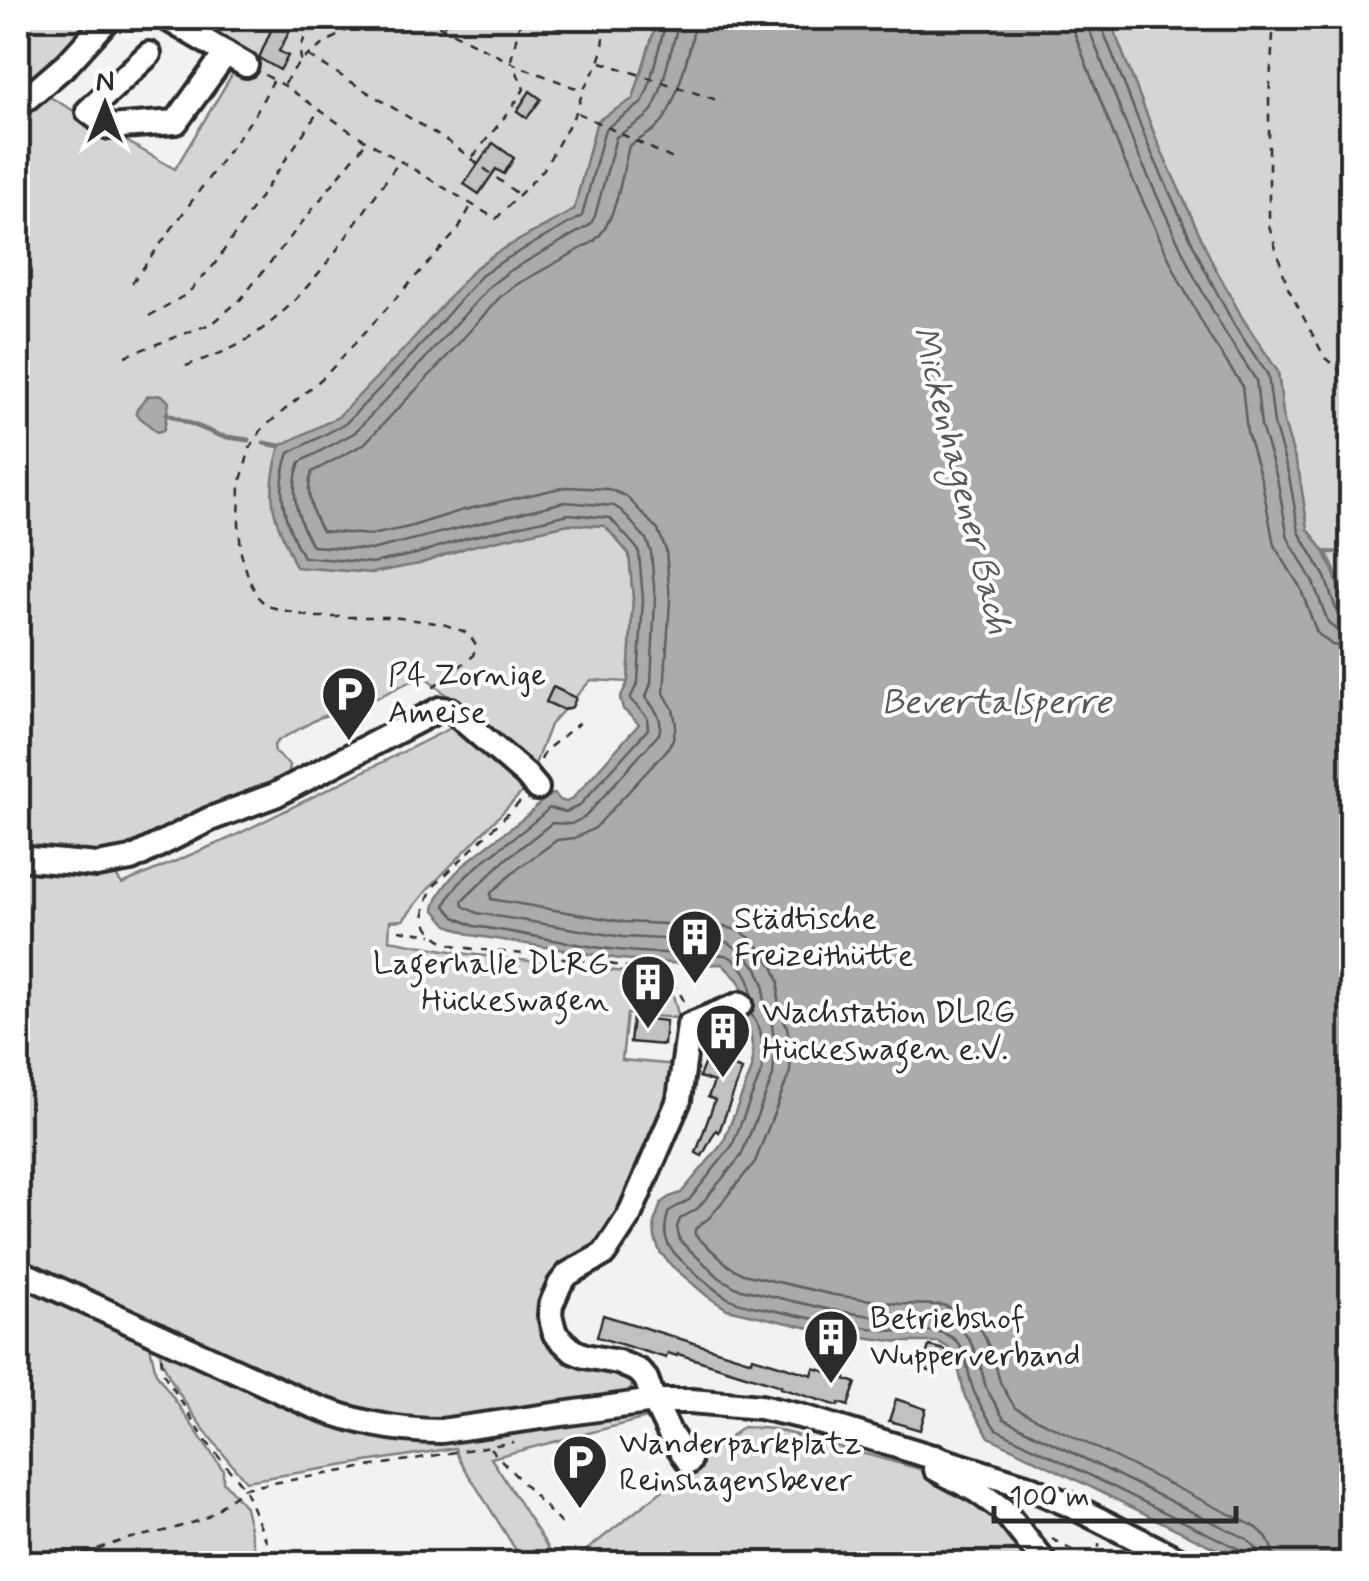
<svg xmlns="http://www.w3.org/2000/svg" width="1369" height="1581" font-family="Mynerve,sans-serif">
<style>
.green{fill:#d5d5d5;stroke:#808080;stroke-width:2.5}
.water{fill:#ababab;stroke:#787878;stroke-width:2.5}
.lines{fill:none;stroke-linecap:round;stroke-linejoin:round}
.shore{stroke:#5e5e5e;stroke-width:2.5}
.stream{stroke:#787878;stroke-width:5}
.building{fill:#c1c1c1;stroke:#2b2b2b;stroke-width:2.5}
.minor-casing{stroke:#2b2b2b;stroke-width:30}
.path{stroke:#2b2b2b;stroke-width:2.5;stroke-dasharray:8 8;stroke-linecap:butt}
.minor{stroke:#fff;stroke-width:22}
.labels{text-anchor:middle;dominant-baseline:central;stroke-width:8;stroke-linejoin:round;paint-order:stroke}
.poi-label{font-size:32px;fill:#2b2b2b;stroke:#fff;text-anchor:start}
.water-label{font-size:35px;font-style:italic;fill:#585858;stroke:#fff}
</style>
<rect width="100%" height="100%" fill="#f2f2f2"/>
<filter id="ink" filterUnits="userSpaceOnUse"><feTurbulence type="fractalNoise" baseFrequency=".01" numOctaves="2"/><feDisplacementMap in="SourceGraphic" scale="20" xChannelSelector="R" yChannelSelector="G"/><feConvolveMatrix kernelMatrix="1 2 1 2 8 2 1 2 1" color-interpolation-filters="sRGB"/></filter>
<g filter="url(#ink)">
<!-- green -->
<g class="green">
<polygon points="18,18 101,18 18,95"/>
<polygon points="181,18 658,18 633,99 597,121 574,210 496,253 474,269 407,346 338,417 280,446 419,564 468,547 568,524 605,526 629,554 633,598 628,682 591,680 550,725 532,772 426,677 409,682 362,705 321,717 279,740 274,745 275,753 290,765 288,778 116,861 18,853 18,518 31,497 18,482 18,111 41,92 175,169 242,58"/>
<polygon points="1109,18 1351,18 1351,552 1324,551 1308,529 1299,473 1284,423 1278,372 1243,319 1213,264 1157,141"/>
<polygon points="1327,553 1351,553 1351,620 1336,573"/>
<polygon points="457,725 530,784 430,887 403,920 390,921 389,940 468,954 633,973 660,982 673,995 679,1018 627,1014 622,1060 676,1065 672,1100 616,1223 585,1252 556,1273 541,1290 537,1307 539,1332 550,1345 565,1355 630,1375 633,1382 629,1395 419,1424 323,1402 18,1261 18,864 112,870 122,884 228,839"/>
<polygon points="18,1282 149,1342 156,1373 223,1470 223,1481 245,1507 258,1563 18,1564"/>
<path d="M161 1345 380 1434 642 1410 654 1416 491 1458 558 1563H524L459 1459 455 1448 246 1481C221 1452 164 1384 159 1348Z"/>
<polygon points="743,1427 774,1429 923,1470 989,1504 1040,1563 569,1564"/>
</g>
<!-- water -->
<g class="water">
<path d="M658 18H1109L1157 141 1213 264 1243 319 1278 372 1284 423 1299 473 1308 529 1324 551 1334 573 1351 626V1563H1245L989 1437 965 1397 958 1367 949 1348 938 1342H899L827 1332 727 1309 707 1296 672 1266 660 1252 655 1238 654 1223 661 1203 669 1197 681 1193 723 1143 752 1069 753 1051 750 1032 742 1018 740 997 742 988 738 980 722 964 695 965 620 959 471 935 448 925 434 909C442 871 502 837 530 813 540 805 542 796 555 794L560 800 566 802 572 799 639 724 623 709 620 698 628 682 633 598 629 554 605 526 568 524 468 547 419 564 372 573 296 567C274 517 264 501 280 446L338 417 407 346 474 269 496 253 574 210 597 121 633 99Z"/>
<polygon points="162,395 169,402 164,430 157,432 136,414 137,409 148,396"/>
</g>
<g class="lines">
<!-- shore -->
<g class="shore">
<path d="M667 18 648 89 642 103 605 129 582 216 501 262 481 276 414 353 345 424 289 453C275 491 284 523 303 557L372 563 416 554 466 538 569 514 610 518 636 547 639 553 643 599 638 682 630 699 647 717 648 729 579 806 566 812 549 808C523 836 457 871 445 906L455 917 474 926C538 935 602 953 667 953 679 953 720 952 728 956 742 963 752 980 751 994"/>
<path d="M680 18 660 92 653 109 645 118 616 137 595 216 590 225 508 272 490 286 423 361 354 433 300 462C289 491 297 520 312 546L371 550 564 502 614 506 622 511 646 539 651 552 655 599 651 683 646 697C654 710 664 716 659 734L585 817 571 824 552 823 506 859 462 901 463 906 477 913 623 937 727 942 743 952 757 968 764 985V1010L772 1025 775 1047 773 1076 741 1156 698 1208 680 1219 677 1227 680 1241 720 1278 737 1288 831 1310 899 1320H940L960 1328 969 1339 979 1360 986 1388 1004 1419 1247 1539 1257 1550 1259 1564"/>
<path d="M695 18C694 39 675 107 661 123 653 133 639 139 629 146 621 176 617 223 593 242L516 285 500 297 434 371 364 444 312 472C305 492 312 514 322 531L371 535 409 527 460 511 565 487 608 489 626 496 658 530 666 550 670 600 664 693 673 709 676 724 673 739 666 751 595 828 575 838 557 840 516 870 491 893V899L624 922 726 927 740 931 753 940 773 966 779 982 778 1005 787 1027 791 1051 790 1072 755 1162 709 1218 695 1229V1235L729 1266 743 1274 834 1295 900 1304 942 1305 957 1310 971 1318 982 1331 993 1356 1000 1382 1015 1408 1254 1526C1268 1535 1274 1547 1274 1564"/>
<polyline points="1073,18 1075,35 1122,156 1179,280 1211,339 1242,385 1247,432 1262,482 1274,545 1300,587 1317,633 1332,645 1352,649"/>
<polyline points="1088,18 1089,29 1136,150 1193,274 1224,331 1256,380 1261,426 1277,478 1288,538 1313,582 1328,622 1338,632 1352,634"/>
<polyline points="1100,18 1101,25 1148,145 1204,268 1234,325 1268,375 1274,424 1289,476 1299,532 1325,577 1338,615 1344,620 1352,621"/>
<path d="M751 1013 760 1030 763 1049 762 1070 732 1146 689 1200 669 1211C659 1240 669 1250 691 1269 703 1280 714 1290 728 1298 741 1305 758 1307 772 1310 812 1319 853 1327 894 1331 913 1334 937 1325 954 1339 968 1351 967 1373 973 1389 978 1403 987 1417 996 1429L1241 1550 1246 1555 1247 1564"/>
</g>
<!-- stream -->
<g class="stream">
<polyline points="167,414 221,436 248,440"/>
<polyline points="264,443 280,446"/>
</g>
</g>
<!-- building -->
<g class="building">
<polygon points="276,19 292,27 279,51 288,56 280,70 259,58"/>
<polygon points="530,91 541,99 527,118 517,111"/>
<polygon points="493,143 514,158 504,174 496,169 479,194 464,184"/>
<polygon points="553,687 576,698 572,707 564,710 546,702"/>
<polygon points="633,1017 666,1021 664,1045 630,1042"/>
<polygon points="707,1057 742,1070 719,1132 716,1130 702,1156 696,1153 715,1100 708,1097 714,1082 699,1077"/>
<polygon points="603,1315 752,1361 753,1357 812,1375 814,1368 846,1377 845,1379 856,1383 848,1406 839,1403 838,1406 780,1388 781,1386 678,1354 677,1356 668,1353 666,1358 597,1337"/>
<polygon points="929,1346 945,1350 951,1367 940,1364 937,1373 922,1369"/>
<polygon points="896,1399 926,1409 920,1430 889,1421"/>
</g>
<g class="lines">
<!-- minor casing -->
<g class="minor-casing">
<g id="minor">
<polyline points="166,18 246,65"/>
<polyline points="149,54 88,111 109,127 176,122 226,53"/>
<polyline points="18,106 68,63 109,18"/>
<polyline points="18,858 97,865 131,859 210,819 275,795 440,709 451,710 526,775 537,788"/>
<path d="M18 1271 311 1405C355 1422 394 1431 441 1431L654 1401H691L760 1407 800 1416 1026 1486 1070 1505 1187 1564"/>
<polyline points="935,1457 936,1469 977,1491 1003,1510 1046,1564"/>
<polyline points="689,1462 670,1434 654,1401 646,1379 639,1371 618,1362 585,1356 573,1351 555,1334 550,1315 551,1305 560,1284 568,1274 604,1254 629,1216 679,1100 689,1025 741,1004"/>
</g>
</g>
<!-- path -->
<g class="path">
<polyline points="424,18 514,64 581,90"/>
<polyline points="1274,18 1269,100 1269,226 1288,288 1325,358 1347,376 1352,377"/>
<polyline points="444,26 448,18"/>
<polyline points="232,32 240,18"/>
<polyline points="309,56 452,144 519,195"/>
<polyline points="511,60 521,18"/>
<polyline points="301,61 300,50 312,18"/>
<polyline points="601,62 723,102"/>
<polyline points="265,75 285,86 347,129 496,219 544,169 576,112 583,91 599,62 603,50 605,18"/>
<path d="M285 84C294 57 345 31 370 18"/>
<polyline points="578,113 675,160"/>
<path d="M473 157C490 134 510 113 524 89L514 65"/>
<polyline points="132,283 254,116 273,81"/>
<polyline points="149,316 187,294 214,265 318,112"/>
<polyline points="125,356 213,323 241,299 367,141"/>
<path d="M186 366C205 358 226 353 243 342 309 303 354 223 399 162"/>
<polyline points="435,688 434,686 472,657 477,646 468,633 443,624 393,617 311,617 267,606 257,596 249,579 241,553 239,523 240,484 250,448 262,429 326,375 458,230 471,206"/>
<polyline points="541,760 545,751 579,723"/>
<path d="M520 802 435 885C424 901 419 920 434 934 448 948 475 949 493 951 532 955 571 958 609 964 627 967 646 969 662 977 675 985 681 993 686 1006"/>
<polyline points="399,930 432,935"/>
<polyline points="161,1357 163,1373 206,1441 244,1488 272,1554 273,1564"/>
<polyline points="490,1448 562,1525"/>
<polyline points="1052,1539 1093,1562 1099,1557 1099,1544"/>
<polyline points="52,1564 127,1539 169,1530 204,1519 244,1488 514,1442"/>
</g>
<!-- minor -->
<use href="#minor" class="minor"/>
</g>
</g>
<!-- icons -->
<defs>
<g id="parking-pin" transform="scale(2.875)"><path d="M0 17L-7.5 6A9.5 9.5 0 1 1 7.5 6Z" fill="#2b2b2b" stroke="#fff"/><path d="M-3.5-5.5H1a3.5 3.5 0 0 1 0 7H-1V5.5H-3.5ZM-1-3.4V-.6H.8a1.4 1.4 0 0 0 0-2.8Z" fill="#fff"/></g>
<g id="building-pin" transform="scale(2.875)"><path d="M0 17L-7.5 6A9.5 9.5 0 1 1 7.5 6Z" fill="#2b2b2b" stroke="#fff"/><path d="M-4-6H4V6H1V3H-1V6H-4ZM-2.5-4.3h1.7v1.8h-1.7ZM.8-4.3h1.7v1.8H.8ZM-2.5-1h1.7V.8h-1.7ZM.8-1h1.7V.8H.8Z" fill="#fff"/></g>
</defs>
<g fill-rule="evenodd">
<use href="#parking-pin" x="349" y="694"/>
<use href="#building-pin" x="695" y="937"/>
<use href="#building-pin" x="648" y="982"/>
<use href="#building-pin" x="723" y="1031"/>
<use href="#building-pin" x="831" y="1337"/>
<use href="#parking-pin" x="580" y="1462"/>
</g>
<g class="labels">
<!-- poi labels -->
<g class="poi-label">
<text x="388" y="676">P4 Zornige<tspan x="388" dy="37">Ameise</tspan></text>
<text x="734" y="919">Städtische<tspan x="734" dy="37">Freizeithütte</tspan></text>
<text x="609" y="964" text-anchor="end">Lagerhalle DLRG<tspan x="609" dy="37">Hückeswagen</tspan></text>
<text x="762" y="1013">Wachstation DLRG<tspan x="762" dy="37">Hückeswagen e.V.</tspan></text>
<text x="870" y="1319">Betriebshof<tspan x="870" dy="37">Wupperverband</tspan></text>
<text x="619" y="1444">Wanderparkplatz<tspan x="619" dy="37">Reinshagensbever</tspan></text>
</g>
<!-- water labels -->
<g class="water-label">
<text transform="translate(961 480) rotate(76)">Mickenhagener Bach</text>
<text x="996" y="703">Bevertalsperre</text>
</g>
</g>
<!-- margin -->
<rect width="1369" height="1581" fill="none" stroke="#fff" stroke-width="60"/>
<rect x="30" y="30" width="1309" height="1521" fill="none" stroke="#2b2b2b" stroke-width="4" filter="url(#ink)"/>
<!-- north arrow -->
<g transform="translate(105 105)" stroke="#ffffff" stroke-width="8" paint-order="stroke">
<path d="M0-8L18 38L0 25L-18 38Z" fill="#2b2b2b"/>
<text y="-15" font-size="28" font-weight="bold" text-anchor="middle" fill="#2b2b2b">N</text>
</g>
<!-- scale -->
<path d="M994 1506v15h242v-15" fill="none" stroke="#2b2b2b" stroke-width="5"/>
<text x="1009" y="1506" font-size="30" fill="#2b2b2b" stroke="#ffffff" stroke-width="8" paint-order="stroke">100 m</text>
</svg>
